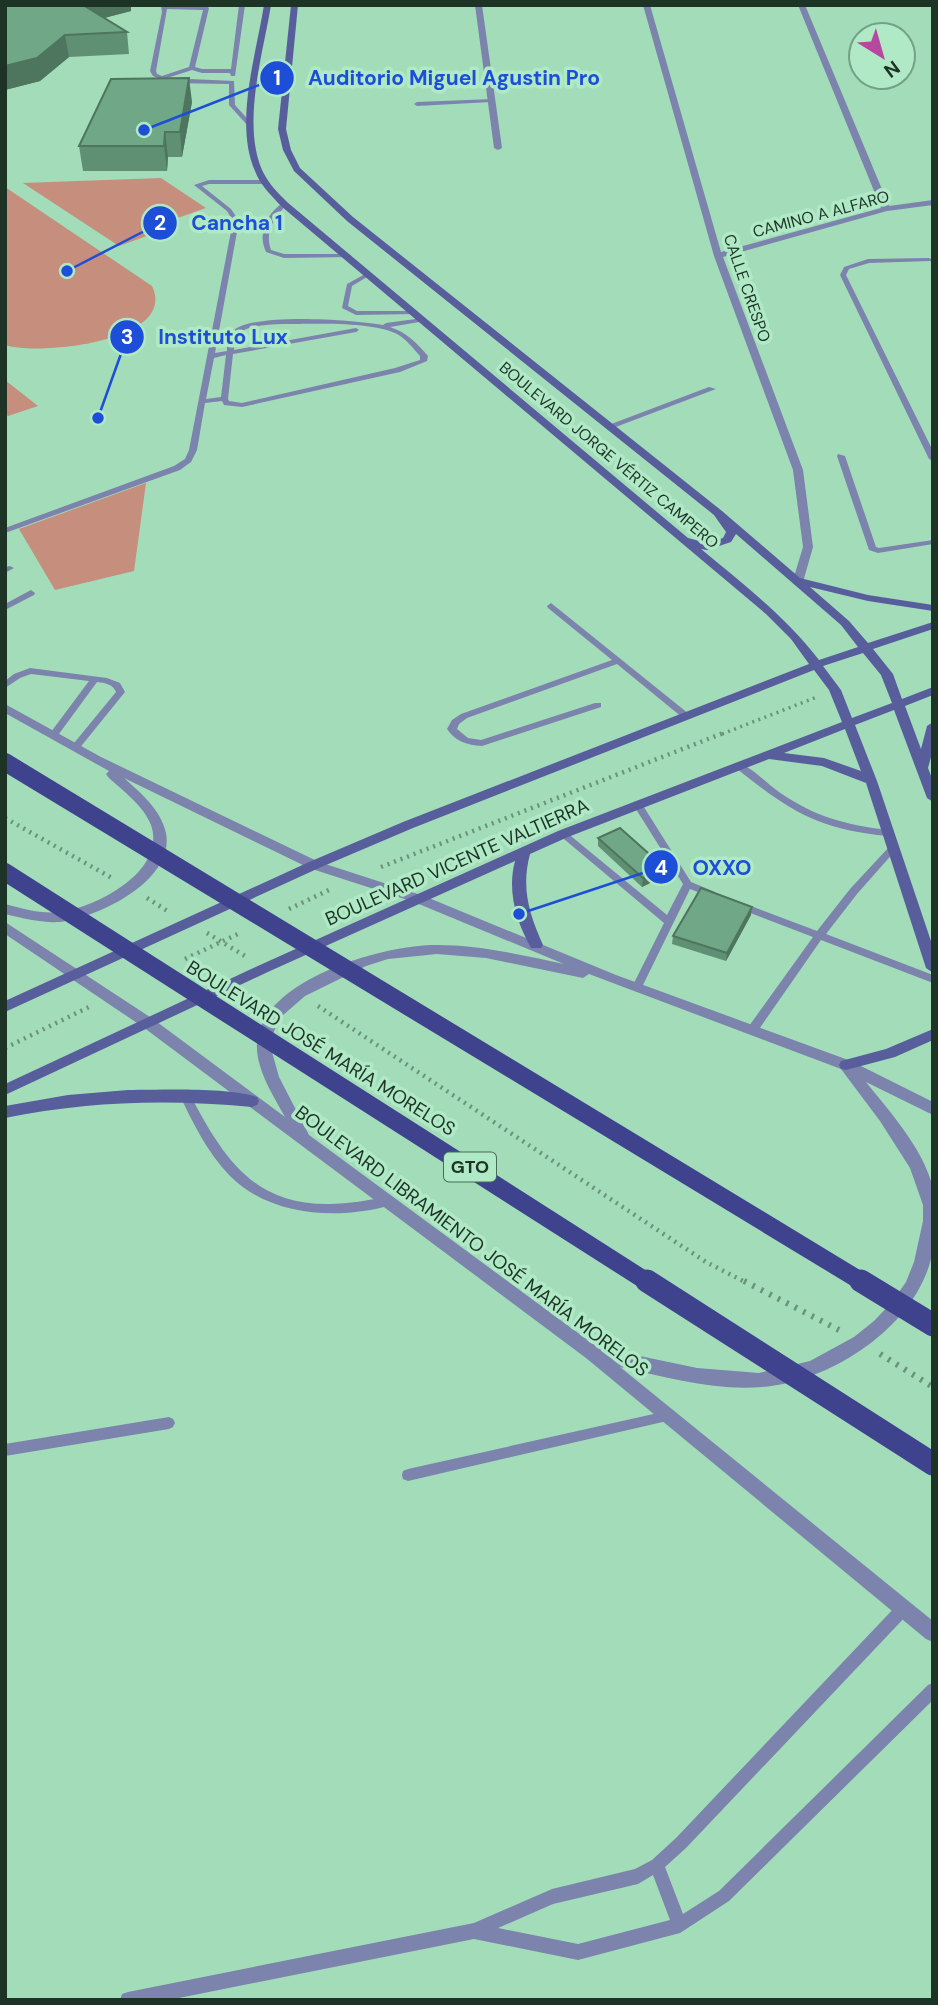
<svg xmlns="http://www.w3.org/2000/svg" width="938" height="2005" font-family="'DM Sans',sans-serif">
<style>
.green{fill:#c68e7d}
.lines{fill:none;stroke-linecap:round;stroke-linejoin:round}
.path-far2{stroke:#69937a;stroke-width:3.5;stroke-dasharray:2 4.5;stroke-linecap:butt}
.path-far1{stroke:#69937a;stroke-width:4.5;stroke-dasharray:2 5;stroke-linecap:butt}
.path{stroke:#69937a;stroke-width:6;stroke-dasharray:2.5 7;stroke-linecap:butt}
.service{fill:#7c83ad;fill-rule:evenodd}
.minor{fill:#7c83ad;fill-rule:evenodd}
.tertiary{fill:#7c83ad;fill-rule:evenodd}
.secondary{fill:#585e9c;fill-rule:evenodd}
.primary-bridge-far1{stroke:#3f438e;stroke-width:18}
.primary-bridge{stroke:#3f438e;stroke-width:23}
.wall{fill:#609074}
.shaded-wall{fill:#4e755e}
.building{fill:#70a787;stroke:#4e755e;stroke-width:2}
.labels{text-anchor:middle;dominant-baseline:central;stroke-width:7;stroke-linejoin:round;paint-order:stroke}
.far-street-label{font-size:16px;fill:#1d3326;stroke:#b0e9c6}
.shield{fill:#b0e9c6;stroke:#496a56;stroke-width:2}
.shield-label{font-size:18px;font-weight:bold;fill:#1d3326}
.street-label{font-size:19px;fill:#1d3326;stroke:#b0e9c6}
.leader{fill:none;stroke:#1d4ed8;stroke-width:2.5}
.callout-dot{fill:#1d4ed8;stroke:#b0e9c6;stroke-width:2.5}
.mark-label{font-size:21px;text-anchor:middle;font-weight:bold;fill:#fff}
.callout-label{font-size:21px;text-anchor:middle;font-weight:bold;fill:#1d4ed8;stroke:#b0e9c6;stroke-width:7;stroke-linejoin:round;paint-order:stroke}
</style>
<rect width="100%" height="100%" fill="#a3dcb9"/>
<!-- green -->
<g class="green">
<polygon points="161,178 206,208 152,227 158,232 119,246 23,183"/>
<path d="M5 187 152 286C179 342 37 356 5 345Z"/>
<polygon points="5,380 38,406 8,416 5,414"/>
<polygon points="146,483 134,571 55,590 19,529"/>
</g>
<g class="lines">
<!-- path-far2 -->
<polyline class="path-far2" points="722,734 817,697"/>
<!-- path-far1 -->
<g class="path-far1">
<polyline points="5,818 112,878"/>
<polyline points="381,867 726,732"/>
<polyline points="147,898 169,912"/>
<polyline points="289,909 329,890"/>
<polyline points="207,933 245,956"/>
<polyline points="185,959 240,933"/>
<polyline points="318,1006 706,1262 747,1283"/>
<polyline points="5,1048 89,1007"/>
</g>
<!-- path -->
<g class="path">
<polyline points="744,1281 839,1330"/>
<polyline points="880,1354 933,1387"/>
</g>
<!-- service -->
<g class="service">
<path d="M161 5 206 6 209 8 195 67 202 69H231L239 5H245L235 76H231L230 73H202L192 70 167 78 234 81 235 105 253 125V127H249L229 105V84L170 83 153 76 150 71 162 12ZM167 9 203 10 189 67 162 76 157 74 156 71Z"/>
<polygon points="493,99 494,100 491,102 417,106 414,104 417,102"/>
<path d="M209 180H264L267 182 264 184H209L202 186 231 209 239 221 215 353 227 351C227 344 227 336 233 331 253 312 354 320 383 325L386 323 423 318 426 320 425 321 390 327C406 332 417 343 428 356L427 361 400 372 242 407 224 405 222 401 205 403 197 450 191 462 180 470 5 533V528L174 466 185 459 189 450 233 221 227 211 194 185ZM283 324C312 324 372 321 397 334 406 339 413 348 420 356V360L395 368 242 403 229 401 228 399 233 354 356 332 359 330 356 328 234 350 235 336C249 324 266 325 283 324ZM226 355 221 397 206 399 214 358Z"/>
<path d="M284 202 287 204C275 218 264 230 271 250L284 254H348L351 256 350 257 284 258 266 252C257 233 267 213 284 202Z"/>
<polygon points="929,258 931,259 931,261 869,263 849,269 846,275 933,451 933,461 929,459 840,275 844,267 868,259"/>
<polygon points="367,273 372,274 352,286 348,306 357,311 414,311 417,313 416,314 356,315 342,308 347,284"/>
<polygon points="709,387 716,389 613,428 606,426"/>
<polygon points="838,454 845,456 876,547 879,548 933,540 933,544 878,553 869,550 837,456"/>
<polygon points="10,566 14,568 5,573 5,567"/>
<polygon points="31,590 35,593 34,595 5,610 5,604"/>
<path d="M551 603 689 714 690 716 689 718H683L617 664 467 718 459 724 457 729 468 738 481 740 595 703H601V707L482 746C467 745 456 742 447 729L452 720 461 714 612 660 548 608 547 606Z"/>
<path d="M30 668 107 678 120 683 125 692 78 750 75 751 70 748 116 692C113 684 105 683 97 682L56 738 53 739 48 736 89 681 31 674 20 678 5 688V681L14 674Z"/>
<path d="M739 763C754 769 766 783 779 792 815 817 846 825 888 830L893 833 888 836C817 829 790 811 736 768L734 766Z"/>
<polygon points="639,803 642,804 691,882 715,892 716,894 711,897 690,889 642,987 637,991 632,987 664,923 558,834 563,831 566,832 667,915 683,884 634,806"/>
<polygon points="892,846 895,847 897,849 895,851 857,894 826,934 933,975 933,983 821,940 757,1032 749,1032 748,1029 749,1026 813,937 735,907 734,905 735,903 743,903 817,931 850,889 889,847"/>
<path d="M184 1090 188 1091C221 1153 250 1205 329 1204 349 1204 368 1200 388 1197L392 1199 394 1202 392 1205C339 1220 271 1217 230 1176 207 1152 193 1123 179 1094L180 1091Z"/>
<polygon points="667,1411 671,1412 673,1416 671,1420 667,1421 408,1481 403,1479 402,1475 403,1471 408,1469"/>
<polygon points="169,1417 173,1419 175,1423 173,1427 169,1429 5,1456 5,1444"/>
<path d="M903 1603 908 1604 910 1609 908 1614 686 1848 665 1867 683 1914 719 1891 928 1685 933 1683V1700L729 1901 680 1933 578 1960 474 1939 169 2000H120L122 1994 128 1992 474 1923 552 1889 635 1869 652 1860 676 1838 898 1604ZM653 1875 670 1920 578 1944 498 1928 553 1904 638 1884Z"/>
</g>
<!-- minor -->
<g class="minor">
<polygon points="475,5 482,5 502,148 498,150 494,148"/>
<polygon points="643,5 650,5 721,252 881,208 798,5 805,5 889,206 933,200 933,205 887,211 723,257 803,470 813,547 803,582 795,582 793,580 803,547 793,470 714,256"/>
</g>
<!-- tertiary -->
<path class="tertiary" d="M5 704 101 757 319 862 424 896 616 975 851 1061 933 1102V1115L866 1082C890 1112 921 1146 932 1184 935 1195 933 1210 933 1221 933 1234 934 1247 931 1259 914 1327 831 1382 762 1387 715 1391 666 1377 620 1367L933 1621V1642L926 1639 586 1358 143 1027 5 934V922L153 1019 285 1117C273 1095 255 1068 257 1042 262 979 386 944 437 945 480 945 522 955 564 964L414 902 309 868 124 778C141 793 161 810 166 833 175 881 97 918 59 922 41 923 22 918 5 914V904C23 909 41 914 59 912 96 908 167 871 151 825 143 805 123 791 108 777L106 774 109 771 5 713ZM437 954 486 958 583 978 589 974 841 1069 880 1121 910 1168 923 1205V1221L914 1262 906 1282 892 1302 874 1321 854 1337 810 1361 759 1373 697 1368 597 1347 309 1135 279 1077 272 1052 274 1031 282 1016 305 996 366 966 388 959Z"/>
<!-- secondary -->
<g class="secondary">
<path d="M264 5H271C263 54 241 125 263 172 269 184 278 193 287 202L688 538 707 543 723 538 726 532 714 515 347 221 294 171 283 150 278 129 291 5H298L286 129 291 150 300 168 353 217 722 511 800 578 868 595 933 605V611L868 601 810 587 849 621 868 643 933 622V629L873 649 893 674 902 699 933 687V695L905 706 921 749 927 726 933 722V750L928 768 933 781V802L927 798 894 710 855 725 877 781 933 947V973L926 968 866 783 822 766 769 759 568 837 530 854C521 888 529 914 543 945L541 948H531C516 921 507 891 515 861L270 971 5 1095V1084L260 965 558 831 842 722 829 690 814 670 413 828 319 868 5 1012V1001L309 862 403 822 809 664 791 639 766 614 281 206C271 195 260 185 255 171 234 124 256 55 264 5ZM736 534 841 625 858 647 819 660C785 616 743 584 701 549L707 550 731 542ZM863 653 881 675 892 703 852 718 841 690 823 666ZM845 729 861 771 824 758 784 753Z"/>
<polygon points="933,1029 933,1040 895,1057 846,1070 841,1069 839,1065 841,1061 886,1049"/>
<path d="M128 1090C163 1090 225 1087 257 1097L259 1101 257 1105 252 1107C168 1099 88 1101 5 1118V1106L68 1095Z"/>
</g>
<!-- primary-bridge-far1 -->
<g class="primary-bridge-far1">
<polyline points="5,762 864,1283"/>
<polyline points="5,872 649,1283"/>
</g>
<!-- primary-bridge -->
<g class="primary-bridge">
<polyline points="647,1281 933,1464"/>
<polyline points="861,1281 933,1325"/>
</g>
</g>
<!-- wall -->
<g class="wall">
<polygon points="5,5 131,5 131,11 104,18 127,32 129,54 69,57 40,81 5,90"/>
<polygon points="192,102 182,157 168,157 167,171 83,171 79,146"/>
<polygon points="598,838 664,876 642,887 598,846"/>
<polygon points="751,915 726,961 672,944 673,936"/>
</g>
<!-- shaded-wall -->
<g class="shaded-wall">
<polygon points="78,5 131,5 131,11 81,24"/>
<polygon points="65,35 69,57 40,81 5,90 5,66"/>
<polygon points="189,78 192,102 182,157 180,132"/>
<polygon points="165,132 168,157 167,171 164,146"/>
<polygon points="665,868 664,876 642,887 643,878"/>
<polygon points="752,907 751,915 726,961 727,953"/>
</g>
<!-- building -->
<g class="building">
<polygon points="5,5 83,5 127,32 65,35 37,58 5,66"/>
<polygon points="189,78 180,132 165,132 164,146 79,146 111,79"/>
<polygon points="620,828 665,868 643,878 598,838"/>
<polygon points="701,888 752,907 727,953 673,936"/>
</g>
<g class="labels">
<!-- far-street labels -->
<g class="far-street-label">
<text transform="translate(821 214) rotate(-15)">CAMINO A ALFARO</text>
<text transform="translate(747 288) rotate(71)">CALLE CRESPO</text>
<text transform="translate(609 455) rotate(40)">BOULEVARD JORGE VÉRTIZ CAMPERO</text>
</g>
<!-- shield labels -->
<rect class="shield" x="444" y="1152.5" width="52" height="29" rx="5"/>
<g class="shield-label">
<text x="470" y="1167">GTO</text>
</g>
<!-- street labels -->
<g class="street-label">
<text transform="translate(457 862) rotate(-24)">BOULEVARD VICENTE VALTIERRA</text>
<text transform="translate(321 1048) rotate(32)">BOULEVARD JOSÉ MARÍA MORELOS</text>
<text transform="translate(472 1241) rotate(37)">BOULEVARD LIBRAMIENTO JOSÉ MARÍA MORELOS</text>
</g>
</g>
<!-- callouts -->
<path class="leader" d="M144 130L277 78M67 271L160 223M98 418L127 337M519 914L661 867"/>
<g class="callout-dot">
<circle cx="144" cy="130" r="7"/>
<circle cx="67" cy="271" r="7"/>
<circle cx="98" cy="418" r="7"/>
<circle cx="519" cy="914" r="7"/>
<circle cx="277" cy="78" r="18"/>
<circle cx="160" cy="223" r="18"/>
<circle cx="127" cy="337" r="18"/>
<circle cx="661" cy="867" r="18"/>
</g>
<g class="mark-label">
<text x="277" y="85">1</text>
<text x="160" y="230">2</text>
<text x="127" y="344">3</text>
<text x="661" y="875">4</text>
</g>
<g class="callout-label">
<text x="454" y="85">Auditorio Miguel Agustin Pro</text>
<text x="237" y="230">Cancha 1</text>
<text x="223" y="344">Instituto Lux</text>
<text x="722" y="875">OXXO</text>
</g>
<!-- border -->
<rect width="938" height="2005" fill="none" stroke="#1d3326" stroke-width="14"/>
<!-- north arrow -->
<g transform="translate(882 56) rotate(143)"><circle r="33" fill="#b0e9c6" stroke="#75a086" stroke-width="2"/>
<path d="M0-5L12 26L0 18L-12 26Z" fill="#b9469f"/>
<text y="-10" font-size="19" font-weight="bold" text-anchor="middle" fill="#1d3326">N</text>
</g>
</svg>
